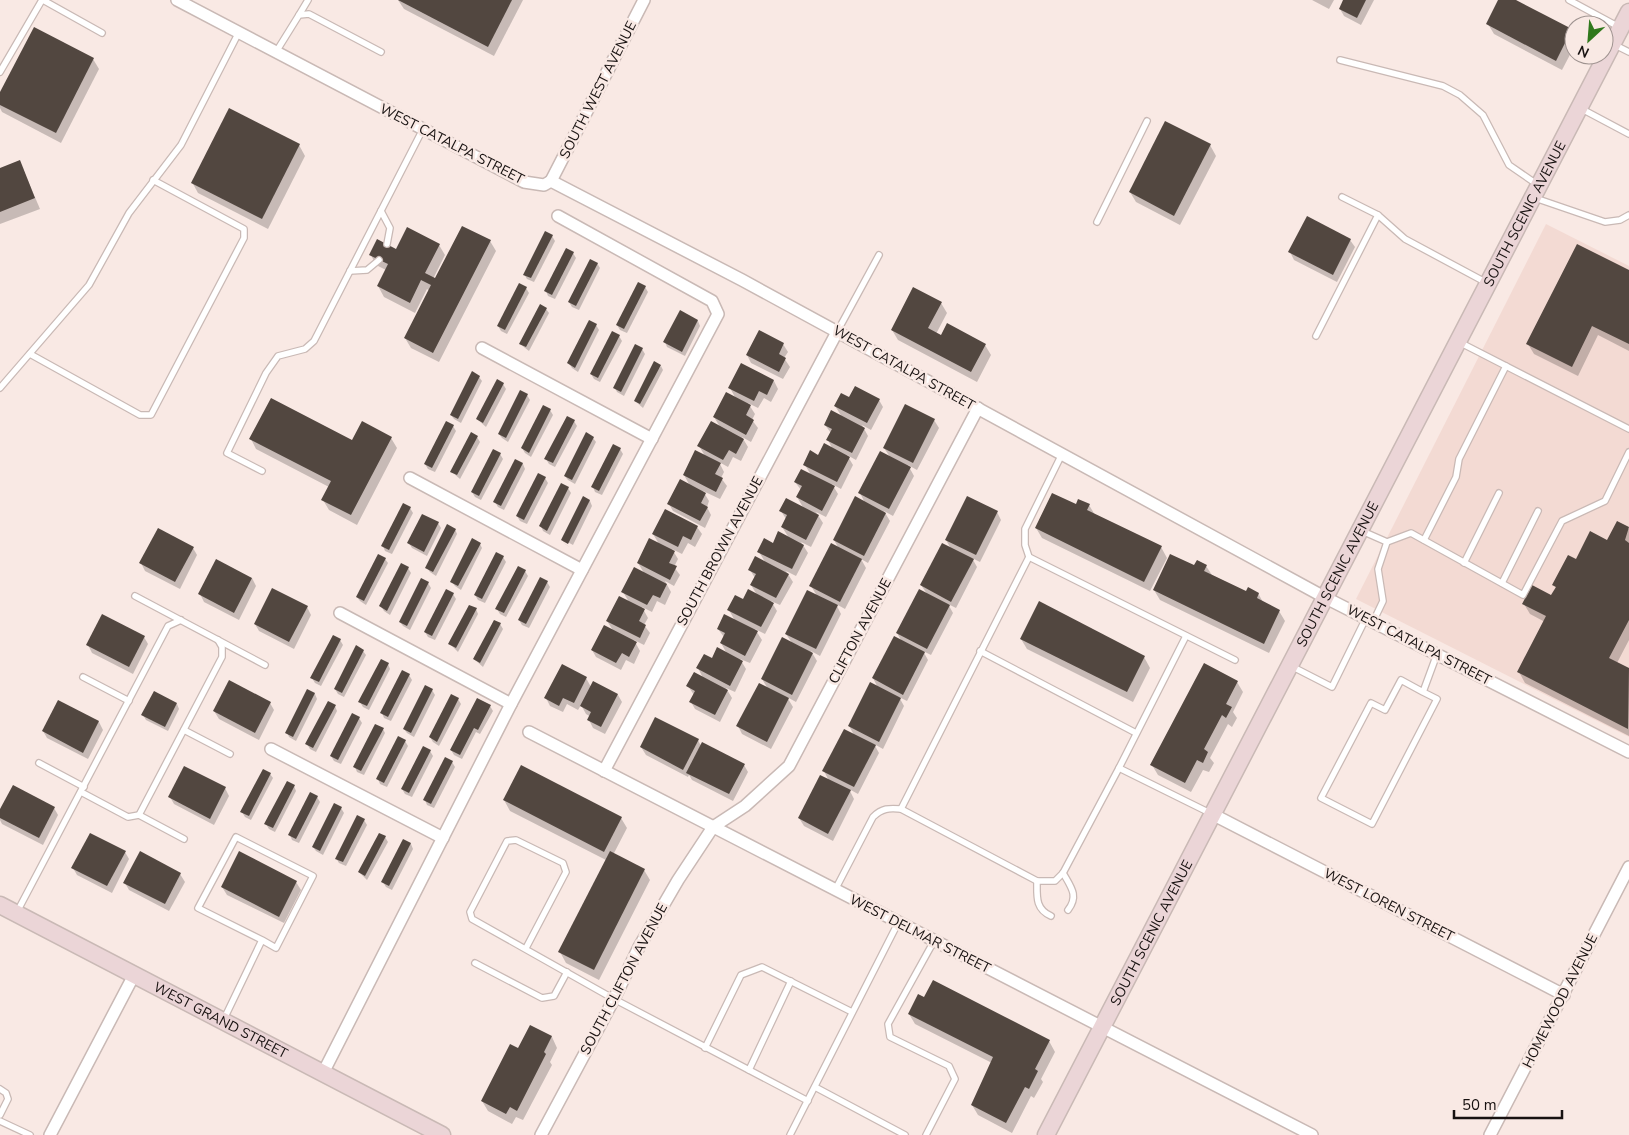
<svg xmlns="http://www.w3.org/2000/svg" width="1629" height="1135" font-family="'Nunito Sans',sans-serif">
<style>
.built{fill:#f3dad3}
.shadow{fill:#0003}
.building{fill:#524740}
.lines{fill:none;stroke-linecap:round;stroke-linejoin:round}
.lane-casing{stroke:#c9b9b5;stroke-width:8}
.street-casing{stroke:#c9b9b5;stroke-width:14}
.secondary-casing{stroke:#c9b9b5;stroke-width:19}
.lane{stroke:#fff;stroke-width:5.5}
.street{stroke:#fff;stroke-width:11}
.secondary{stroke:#ebd5d7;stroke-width:16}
.labels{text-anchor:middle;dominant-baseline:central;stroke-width:5;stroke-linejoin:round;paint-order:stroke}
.street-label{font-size:14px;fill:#181211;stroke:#f9e9e4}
</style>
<rect width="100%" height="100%" fill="#f9e9e4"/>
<!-- built -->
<polygon class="built" points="1546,224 1629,266 1629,737 1356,599"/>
<!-- shadow -->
<g class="shadow">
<polygon points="398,0 523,0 494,56 404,9"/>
<polygon points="1312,0 1334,0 1329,9"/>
<polygon points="1344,0 1374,0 1361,25 1344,16 1340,9"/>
<polygon points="1499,0 1513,0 1571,30 1574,34 1574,47 1562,70 1494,34 1488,24"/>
<polygon points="93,59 99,69 61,143 2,112 0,108 0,95"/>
<polygon points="230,110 299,145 305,156 268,229 198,193 192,182"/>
<polygon points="1210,145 1216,156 1180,225 1136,202 1130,192"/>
<polygon points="20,162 40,209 0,224 0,169"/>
<polygon points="552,236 555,241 534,282 527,279 524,274"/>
<polygon points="1350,240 1355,247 1337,282 1294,260 1290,252"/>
<polygon points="490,241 496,251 439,362 411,348 405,338 430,291 427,289 415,313 384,297 378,286 386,270 376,265 371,255 439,245 445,255 433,279 436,280"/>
<polygon points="573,253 576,258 555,299 548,296 546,291"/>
<polygon points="597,263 600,268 579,310 572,307 569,302"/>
<polygon points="1629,271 1629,351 1598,335 1578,376 1534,354 1528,344"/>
<polygon points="645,287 648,292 627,333 620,330 617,325"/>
<polygon points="526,288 529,293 507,334 501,331 498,326"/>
<polygon points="941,303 947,313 936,334 985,345 991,355 977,382 898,340 892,330"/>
<polygon points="546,309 549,313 529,351 520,344"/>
<polygon points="680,312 698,321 700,326 685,356 667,347 665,342"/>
<polygon points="590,322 596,325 599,330 578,372 572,368 569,363"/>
<polygon points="619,336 622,341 600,382 594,379 591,374"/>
<polygon points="783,344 788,352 784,358 790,367 783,379 751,363 747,355"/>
<polygon points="636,346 642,349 645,354 624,396 617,392 615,388"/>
<polygon points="742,365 774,381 778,389 771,402 764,398 758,408 748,403 755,414 752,420 758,428 751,442 742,437 748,447 741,461 733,457 728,467 719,462 724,472 721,478 727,486 720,499 703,491 709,501 707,507 711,515 705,528 673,511 669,504 690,486 684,475 705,456 699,446 720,427 714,417 736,399 730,388"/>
<polygon points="661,366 663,370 643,408 635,401"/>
<polygon points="479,377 482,381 461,423 454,419 451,415"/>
<polygon points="503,384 506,389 486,427 477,419"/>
<polygon points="527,395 530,400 508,442 502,438 499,434"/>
<polygon points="849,399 879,400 883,407 871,430 862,425 868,436 856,460 847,455 853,465 841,489 832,484 838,494 826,517 816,512 823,523 811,547 801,542 808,553 796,576 786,571 793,582 780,605 771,601 777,611 765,634 755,629 762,640 750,663 740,659 746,669 735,692 726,688 732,698 720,722 695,709 691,702 694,695 688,686 703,678 698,668 727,654 721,643 724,637 718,629 735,621 729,610 757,595 751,585 755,578 750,570 765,562 759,552 789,538 782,527 786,519 781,511 804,509 797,497 801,490 795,482 811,475 805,465 833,450 828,440 831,433 825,425 842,417 835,406"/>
<polygon points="550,410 553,415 531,457 525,453 522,448"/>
<polygon points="934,420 939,428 917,470 908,465 914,476 893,516 884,511 890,521 868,563 861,559 866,568 845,609 836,604 841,614 820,656 811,651 817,661 796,702 787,697 793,707 771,749 742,734 738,726 768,689 762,679 792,643 786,634 817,596 811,586 839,549 834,540 865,503 860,493 890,457 884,448"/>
<polygon points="574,421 577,426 555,467 549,464 546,459"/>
<polygon points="453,426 456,431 435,472 428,469 425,464"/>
<polygon points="477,437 480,442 460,479 452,472"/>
<polygon points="391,438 397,448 357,525 329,510 323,500 329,487 256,449 251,439 353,441"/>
<polygon points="593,438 596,442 575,484 568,480 565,476"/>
<polygon points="620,449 623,454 602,495 595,492 593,487"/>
<polygon points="500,454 503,459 481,500 475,497 472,492"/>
<polygon points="516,461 523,464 525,469 504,510 498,507 495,502"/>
<polygon points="545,478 548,483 527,524 520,521 517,516"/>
<polygon points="562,485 568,488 571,493 550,535 543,531 541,526"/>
<polygon points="583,498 590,501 592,506 573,545 564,540 564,543 571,548 565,544 562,539"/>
<polygon points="1089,505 1095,515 1161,547 1167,558 1150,591 1042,538 1036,528 1076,506"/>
<polygon points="410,508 413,513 392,554 385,551 383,546"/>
<polygon points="997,512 1001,520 980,562 972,558 977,567 956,608 948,604 953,613 931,655 923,651 928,660 907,701 899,697 904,706 883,749 874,744 879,753 858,794 849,789 854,799 833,841 804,826 799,818 829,781 824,771 854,735 849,726 878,688 873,678 902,642 897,633 927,594 921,585 951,549 946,540"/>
<polygon points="423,516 438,523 441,528 427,556 412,548 409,543"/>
<polygon points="1617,523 1629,529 1629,640 1617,663 1629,669 1629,736 1525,683 1519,672 1545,622 1530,614 1524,604 1552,597 1556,588 1554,585 1576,561 1608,541"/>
<polygon points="697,527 702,534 695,547 688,543 682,554 672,549 678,559 674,567 680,575 674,586 665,581 671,592 665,605 657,601 652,612 642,607 648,618 644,625 650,633 644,645 634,640 640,651 634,664 626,660 621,670 596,657 592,650 614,632 607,621 629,602 623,592 644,573 638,563 659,544 653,534"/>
<polygon points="455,529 457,534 436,576 430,572 427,568"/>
<polygon points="480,544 482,548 461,590 455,586 452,582"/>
<polygon points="193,548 197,555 180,589 145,571 141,563"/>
<polygon points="503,557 506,562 485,603 478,600 475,595"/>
<polygon points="385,559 388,563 366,605 360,601 357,597"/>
<polygon points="402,565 408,568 411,573 390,615 384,611 381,606"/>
<polygon points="1206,566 1212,575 1247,593 1258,593 1264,604 1279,611 1285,621 1269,653 1160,600 1154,590 1195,567"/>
<polygon points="525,571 528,576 506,617 500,614 497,609"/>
<polygon points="252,578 256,586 239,620 204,602 200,594"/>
<polygon points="422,580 428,583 431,588 410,630 403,626 400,622"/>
<polygon points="547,582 550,587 529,628 522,625 519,620"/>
<polygon points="453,594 456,599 435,640 428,637 425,632"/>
<polygon points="307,607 311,615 294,649 259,631 255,624"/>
<polygon points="476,609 478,614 458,652 450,644"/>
<polygon points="500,624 503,629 483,667 474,659"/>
<polygon points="144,637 148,644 133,674 92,653 88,645"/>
<polygon points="1021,639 1144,657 1150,668 1133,702 1027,649"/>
<polygon points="340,640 343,645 321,686 315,683 312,678"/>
<polygon points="363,651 366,655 344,697 338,694 335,689"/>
<polygon points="388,664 390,669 369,710 363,707 360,702"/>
<polygon points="409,675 412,680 391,721 384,718 382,713"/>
<polygon points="586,678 591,687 618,695 622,702 605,734 593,728 589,720 591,717 586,714 581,705 578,710 567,704 563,712 550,706 546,698"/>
<polygon points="1237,682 1243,692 1233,712 1237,718 1232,727 1228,724 1210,758 1214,763 1209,772 1203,770 1191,792 1158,775 1152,765"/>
<polygon points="432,690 435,695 414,737 407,733 404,729"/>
<polygon points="308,691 315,694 317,699 296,741 289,737 287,732"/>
<polygon points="458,699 461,704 439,746 433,742 430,737"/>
<polygon points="58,701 99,722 103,730 88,759 47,738 43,731"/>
<polygon points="270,703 274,710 259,740 219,719 214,711"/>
<polygon points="177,704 179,709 168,731 146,720 143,715"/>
<polygon points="335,706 337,711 316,752 310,749 307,744"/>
<polygon points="490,706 493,711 480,734 476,732 462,759 454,755 451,750"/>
<polygon points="359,718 362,723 341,764 334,761 331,756"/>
<polygon points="383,729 385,733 364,775 357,772 355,767"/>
<polygon points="399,738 405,741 408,746 387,787 380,784 378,779"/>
<polygon points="698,740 701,746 744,765 748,772 733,801 692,780 689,775 688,777 646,755 641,747"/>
<polygon points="430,751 433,756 412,797 405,794 402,789"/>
<polygon points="452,762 455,767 434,808 427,805 425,800"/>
<polygon points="270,774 273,778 251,820 245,817 242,812"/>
<polygon points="294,786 296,791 275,832 269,829 266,824"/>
<polygon points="225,788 229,796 214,825 174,804 170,797"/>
<polygon points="317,797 320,802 299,843 292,840 290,835"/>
<polygon points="504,800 621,818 627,828 613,855 644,870 650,880 599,980 566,963 560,952 606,860 510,811"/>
<polygon points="54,808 58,815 43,845 2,824 0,820 0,812"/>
<polygon points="341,808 344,813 323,855 316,851 313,847"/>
<polygon points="364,820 367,825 346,866 339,863 336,858"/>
<polygon points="385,837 388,842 367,880 359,872"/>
<polygon points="404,841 411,844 413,849 392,890 386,887 383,882"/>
<polygon points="125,852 129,859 112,893 77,875 73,868"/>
<polygon points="180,874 185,882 169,911 129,890 125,883"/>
<polygon points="296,882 301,890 284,923 227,895 222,887"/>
<polygon points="909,1014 1049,1041 1055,1052 1041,1079 1043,1082 1034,1098 1031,1096 1012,1133 978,1115 972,1105 992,1063 915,1024"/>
<polygon points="531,1026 552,1037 557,1048 550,1062 552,1065 523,1120 516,1117 512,1124 488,1111 482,1101 518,1050"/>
</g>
<!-- building -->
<g class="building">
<polygon points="398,0 512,0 488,47"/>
<polygon points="1343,0 1366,0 1357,18 1339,9"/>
<polygon points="1498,0 1516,0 1572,29 1556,61 1486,24"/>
<polygon points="34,27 94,58 56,133 0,105 0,92"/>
<polygon points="229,108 300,144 262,219 191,183"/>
<polygon points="1165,121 1211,144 1174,216 1129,192"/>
<polygon points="20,160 35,198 0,212 0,168"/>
<polygon points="1307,216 1351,239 1333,275 1288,252"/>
<polygon points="462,226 491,240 433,353 404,338 431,285 421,280 410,303 377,286 388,264 369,255 377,239 396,249 407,227 440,244 425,273 435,278"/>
<polygon points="545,231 553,235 531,278 523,275"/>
<polygon points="1577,244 1629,270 1629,344 1592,326 1572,367 1526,344"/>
<polygon points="566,248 574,252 552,295 544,291"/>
<polygon points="590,259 598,263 576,306 568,302"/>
<polygon points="638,282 646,286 624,329 616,325"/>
<polygon points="519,283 527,287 505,330 497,326"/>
<polygon points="913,287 942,302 928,328 941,335 947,323 986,344 971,372 891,330"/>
<polygon points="540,304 547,308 526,347 519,344"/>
<polygon points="680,310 698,320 682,352 663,342"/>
<polygon points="589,320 597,324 575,368 567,363"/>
<polygon points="759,330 784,343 779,354 786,358 779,372 746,355"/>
<polygon points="612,331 620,335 598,378 590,374"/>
<polygon points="635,344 643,348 621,392 613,388"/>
<polygon points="654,361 661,365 640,404 634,401"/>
<polygon points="741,363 774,380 767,395 759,391 754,401 728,388"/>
<polygon points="472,371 480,376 458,419 450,415"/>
<polygon points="497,379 504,383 483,423 476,419"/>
<polygon points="855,386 880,399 867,423 834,406 841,393 849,397"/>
<polygon points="520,390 528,394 506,438 498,434"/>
<polygon points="726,392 751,405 746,415 754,420 746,435 713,417"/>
<polygon points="271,398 352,440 362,421 392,437 351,515 321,500 331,481 249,439"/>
<polygon points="905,404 935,419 913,463 883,448"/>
<polygon points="543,405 551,409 529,453 521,448"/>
<polygon points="831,410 865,428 852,453 826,440 832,429 824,425"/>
<polygon points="567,416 575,420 553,463 544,459"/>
<polygon points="446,421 454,425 432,468 424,464"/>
<polygon points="711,421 744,439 736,454 729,450 723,460 697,446"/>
<polygon points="471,432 478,436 457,475 450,472"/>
<polygon points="586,432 594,437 572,480 564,476"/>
<polygon points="824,443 850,457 837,482 803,465 810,450 818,455"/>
<polygon points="613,444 621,448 599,491 591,487"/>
<polygon points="493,449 501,453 479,496 471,492"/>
<polygon points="695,450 721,463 715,474 723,478 716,492 683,475"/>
<polygon points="880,451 911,467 889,509 858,493"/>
<polygon points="515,459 523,463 501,506 493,502"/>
<polygon points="801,469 835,486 822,511 796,497 802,486 794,482"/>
<polygon points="538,473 546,477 524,520 516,516"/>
<polygon points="680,479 706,493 701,503 708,507 700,521 667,504"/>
<polygon points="561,483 569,487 547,531 539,526"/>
<polygon points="1052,493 1076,504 1078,499 1090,504 1087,510 1162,546 1144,582 1035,528"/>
<polygon points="583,496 590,500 568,544 561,540"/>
<polygon points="855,496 886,513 864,556 833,540"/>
<polygon points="967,496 998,511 976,555 945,540"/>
<polygon points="786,498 819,515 806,540 781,527 787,515 779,511"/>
<polygon points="403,503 411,507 389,550 381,546"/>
<polygon points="665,509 698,526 691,540 683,536 678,547 652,534"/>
<polygon points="422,514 439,522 424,552 407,543"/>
<polygon points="1617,521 1629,527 1625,540 1629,543 1629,620 1609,658 1629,668 1628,729 1517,672 1546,616 1522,604 1532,585 1551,595 1556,587 1552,585 1568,555 1576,559 1590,531 1607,540"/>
<polygon points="447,524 456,529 433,572 425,568"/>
<polygon points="158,528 194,547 175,582 139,563"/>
<polygon points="778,531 804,545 792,569 757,552 764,538 773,543"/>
<polygon points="472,538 481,543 458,586 450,582"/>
<polygon points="649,538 675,551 669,563 677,566 670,580 637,563"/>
<polygon points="831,543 862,559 840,602 809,586"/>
<polygon points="942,543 974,559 951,602 920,585"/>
<polygon points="496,552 504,556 482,599 474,595"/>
<polygon points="378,554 386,558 364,601 356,597"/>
<polygon points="1170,554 1194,565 1197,560 1207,565 1204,571 1246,591 1248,587 1259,593 1257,598 1280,610 1264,644 1153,590"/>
<polygon points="755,556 789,574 776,598 750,585 756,574 748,570"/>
<polygon points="216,559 252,578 234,613 198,594"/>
<polygon points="401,563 409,567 387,611 379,606"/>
<polygon points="518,566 526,570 504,613 495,609"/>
<polygon points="634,567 667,584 660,598 653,595 647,605 621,592"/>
<polygon points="540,577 548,581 526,624 518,620"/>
<polygon points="421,578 429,582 407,626 399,622"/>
<polygon points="272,588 308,606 289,642 254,624"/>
<polygon points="446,589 454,593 432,636 424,632"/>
<polygon points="748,589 774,603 761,627 727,610 735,595 743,599"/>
<polygon points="919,589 950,605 927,649 896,633"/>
<polygon points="807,590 838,605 816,649 785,634"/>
<polygon points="619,596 645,609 639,621 646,625 640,638 606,621"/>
<polygon points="1039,601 1145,656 1127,692 1020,639"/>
<polygon points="469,605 477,608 456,648 448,644"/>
<polygon points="102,614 145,636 129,667 86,645"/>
<polygon points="724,614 758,631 745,656 720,643 725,633 717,629"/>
<polygon points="494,620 501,623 480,663 473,659"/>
<polygon points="604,625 637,642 629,657 622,653 616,663 591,650"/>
<polygon points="333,635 341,639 319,682 310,678"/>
<polygon points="894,636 925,652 903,695 872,678"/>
<polygon points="782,637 813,653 792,695 761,679"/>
<polygon points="356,645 364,650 342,693 334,689"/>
<polygon points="717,647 743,661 730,686 696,668 704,654 712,658"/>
<polygon points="381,659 389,663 367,706 358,702"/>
<polygon points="1204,663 1238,681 1226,704 1232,707 1226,718 1222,715 1204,749 1208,752 1203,763 1197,760 1185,783 1150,765"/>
<polygon points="562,664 587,677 574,703 563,698 559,706 544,698"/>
<polygon points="402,670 410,674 388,717 380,713"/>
<polygon points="694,672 728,690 715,715 689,702 695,691 686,686"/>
<polygon points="229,680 271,702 255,733 213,711"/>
<polygon points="593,681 618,694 601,727 587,720 591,712 580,706"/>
<polygon points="870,682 901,698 879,742 848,726"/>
<polygon points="759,683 789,698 767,742 736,726"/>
<polygon points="425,685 433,689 411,733 403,729"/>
<polygon points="307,689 315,693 293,737 285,733"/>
<polygon points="154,691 177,703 165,727 141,715"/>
<polygon points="451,694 459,698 437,742 429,737"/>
<polygon points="477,698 491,705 478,730 474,728 460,755 450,750"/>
<polygon points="58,700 99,721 83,753 42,731"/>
<polygon points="328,701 336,705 313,748 305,744"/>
<polygon points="352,713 360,717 338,760 330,756"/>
<polygon points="655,717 699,739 683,770 640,747"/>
<polygon points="375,724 384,728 361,771 353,767"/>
<polygon points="844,729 876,745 854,787 822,771"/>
<polygon points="398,736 406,740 384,783 376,779"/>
<polygon points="702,742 745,764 729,794 686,773"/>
<polygon points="423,746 431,750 409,793 401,789"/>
<polygon points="445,757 453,761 431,804 423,800"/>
<polygon points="521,765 622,817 604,852 503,800"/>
<polygon points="184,766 226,787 210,819 168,797"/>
<polygon points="263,769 271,773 249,816 240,812"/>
<polygon points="820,775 851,790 828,834 798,818"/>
<polygon points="287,781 295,785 273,828 264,824"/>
<polygon points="13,785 55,807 39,838 0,818 0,809"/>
<polygon points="310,792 318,796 296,839 288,835"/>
<polygon points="334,803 342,807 320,851 312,847"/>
<polygon points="357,815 365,819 343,862 335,859"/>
<polygon points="90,833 126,851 107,886 71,868"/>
<polygon points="379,833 386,836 365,876 358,872"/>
<polygon points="403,839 411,843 389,886 381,882"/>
<polygon points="140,851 181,873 165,904 123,883"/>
<polygon points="239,851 297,881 279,917 221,887"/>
<polygon points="610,851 645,869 594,970 558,952"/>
<polygon points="933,980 1050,1040 1035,1069 1038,1071 1029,1089 1025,1087 1006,1123 971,1105 993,1057 908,1014 918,994 924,997"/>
<polygon points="530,1025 552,1036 544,1052 546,1054 517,1111 510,1107 506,1114 481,1101 510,1044 518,1048"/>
</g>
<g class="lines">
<!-- lane casing -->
<g class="lane-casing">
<g id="lane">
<polyline points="43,0 102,33"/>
<polyline points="1569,0 1619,27"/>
<polyline points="299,15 308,0"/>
<polyline points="1613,44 1629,52"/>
<polyline points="276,52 299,15 309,14 381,52"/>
<polyline points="1340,60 1443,86 1460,95 1483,115 1509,165 1538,185"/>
<polyline points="0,72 42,0"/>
<polyline points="1580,108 1629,134"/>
<polyline points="1342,197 1378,215 1405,239 1487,283"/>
<polyline points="1535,198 1605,222 1620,220 1629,215"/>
<polyline points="381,211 390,228 387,244"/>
<polyline points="1097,222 1147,121"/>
<polyline points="350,271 367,270 379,260"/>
<polyline points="837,332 879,255"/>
<polyline points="1316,336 1378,215"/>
<polyline points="1459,342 1629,429"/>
<polyline points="30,354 140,415 151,415 244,238 244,229 153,180"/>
<polyline points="0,388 89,285 129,213 181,145 239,32"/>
<polyline points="1062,454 1025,529 1025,545 1029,557 1235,660"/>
<polyline points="262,471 227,453 266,373 278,356 305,349 314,341 423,129"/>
<polyline points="1362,531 1387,542 1411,533 1523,595 1562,521 1605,501 1629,452"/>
<polyline points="1424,540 1456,477 1459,459 1506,366"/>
<polyline points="1464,563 1499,493"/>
<polyline points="1502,583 1538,511"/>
<polyline points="135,596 265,665"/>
<polyline points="1373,622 1383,601 1378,569 1387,542"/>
<polyline points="1186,636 1119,768 1212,814"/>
<polyline points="980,651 1136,733"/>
<polyline points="1291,666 1332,687 1366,618"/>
<polyline points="83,677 129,701"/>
<polyline points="1423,692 1437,699 1372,824 1321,798 1371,703 1385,710 1401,680 1423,692 1437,654"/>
<polyline points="184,730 230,754"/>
<polyline points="39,763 84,787"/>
<polyline points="81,792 128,817 139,815 222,657 222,647 218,640"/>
<polyline points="901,809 1029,557"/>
<polyline points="139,815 184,839"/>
<path d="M1063 873C1071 887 1079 896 1068 910"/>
<path d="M1037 881C1037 896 1035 909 1051 916"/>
<path d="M835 890 873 817C882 808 889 808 901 809L1037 881H1055L1063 873 1119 768"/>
<polyline points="17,912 168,626 181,620"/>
<polyline points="526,948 566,872 563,863 516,840 507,841 470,912 472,919 614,999 808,1101"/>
<polyline points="475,963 542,998 554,996 567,972"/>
<polyline points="224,1019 262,940 198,908 236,837 313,876 276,948 262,940"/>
<polyline points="705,1048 741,975 762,967 852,1012"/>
<polyline points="749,1070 791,981"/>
<polyline points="815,1087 905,1135"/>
<polyline points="0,1089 6,1093 8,1099 0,1115"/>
<polyline points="0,1121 30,1135"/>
<polyline points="790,1135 898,923"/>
<polyline points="926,1135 955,1079 949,1066 890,1037 888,1024 934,941"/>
</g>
</g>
<!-- street casing -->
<g class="street-casing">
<g id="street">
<polyline points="177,0 524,182 544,185 551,181"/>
<polyline points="551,181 742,280 1326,598 1629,752"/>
<polyline points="551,181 644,0"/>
<polyline points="482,348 652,439"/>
<polyline points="410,478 582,570"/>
<polyline points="340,613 511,704"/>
<polyline points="529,732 1312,1135"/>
<polyline points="271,749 443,838"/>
<polyline points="604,771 837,332"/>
<polyline points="1214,815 1564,995"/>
<polyline points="323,1073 511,704 718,314 712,301 558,216"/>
<polyline points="50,1135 134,975"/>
<polyline points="541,1135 614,999 639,947 678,880 713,827 745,806 789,766 978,408"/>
<polyline points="1490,1135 1629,867"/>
</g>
</g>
<!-- secondary casing -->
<g class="secondary-casing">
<g id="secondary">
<path id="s1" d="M0 905 442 1135"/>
<path id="s2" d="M1046 1135 1629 12"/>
</g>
</g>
<!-- lane -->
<use href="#lane" class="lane"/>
<!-- street -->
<use href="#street" class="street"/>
<!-- secondary -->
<use href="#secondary" class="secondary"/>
</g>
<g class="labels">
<!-- street labels -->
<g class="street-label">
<text transform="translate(598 90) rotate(-63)">SOUTH WEST AVENUE</text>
<text transform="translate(452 144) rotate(27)">WEST CATALPA STREET</text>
<text stroke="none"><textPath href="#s2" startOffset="1038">SOUTH SCENIC AVENUE</textPath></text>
<text transform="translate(904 368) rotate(29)">WEST CATALPA STREET</text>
<text transform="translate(720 551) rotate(-62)">SOUTH BROWN AVENUE</text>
<text stroke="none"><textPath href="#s2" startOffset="632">SOUTH SCENIC AVENUE</textPath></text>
<text transform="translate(860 631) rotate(-62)">CLIFTON AVENUE</text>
<text transform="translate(1419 645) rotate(27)">WEST CATALPA STREET</text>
<text transform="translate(1389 905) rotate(27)">WEST LOREN STREET</text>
<text stroke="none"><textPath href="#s2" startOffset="228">SOUTH SCENIC AVENUE</textPath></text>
<text transform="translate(920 934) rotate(27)">WEST DELMAR STREET</text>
<text transform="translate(624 979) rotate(-62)">SOUTH CLIFTON AVENUE</text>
<text transform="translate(1560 1001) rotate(-63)">HOMEWOOD AVENUE</text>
<text stroke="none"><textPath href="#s1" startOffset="249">WEST GRAND STREET</textPath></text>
</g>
</g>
<!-- north arrow -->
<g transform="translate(1589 40) rotate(206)"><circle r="24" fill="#f9e9e4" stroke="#9f9390"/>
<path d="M0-4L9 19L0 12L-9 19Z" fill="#30781c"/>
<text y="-8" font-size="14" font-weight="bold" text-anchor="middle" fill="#181211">N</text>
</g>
<!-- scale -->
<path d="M1454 1110v8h108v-8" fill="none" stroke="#181211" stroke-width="2.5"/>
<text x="1462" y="1110" font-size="15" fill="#181211" stroke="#f9e9e4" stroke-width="4" paint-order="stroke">50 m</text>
</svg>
